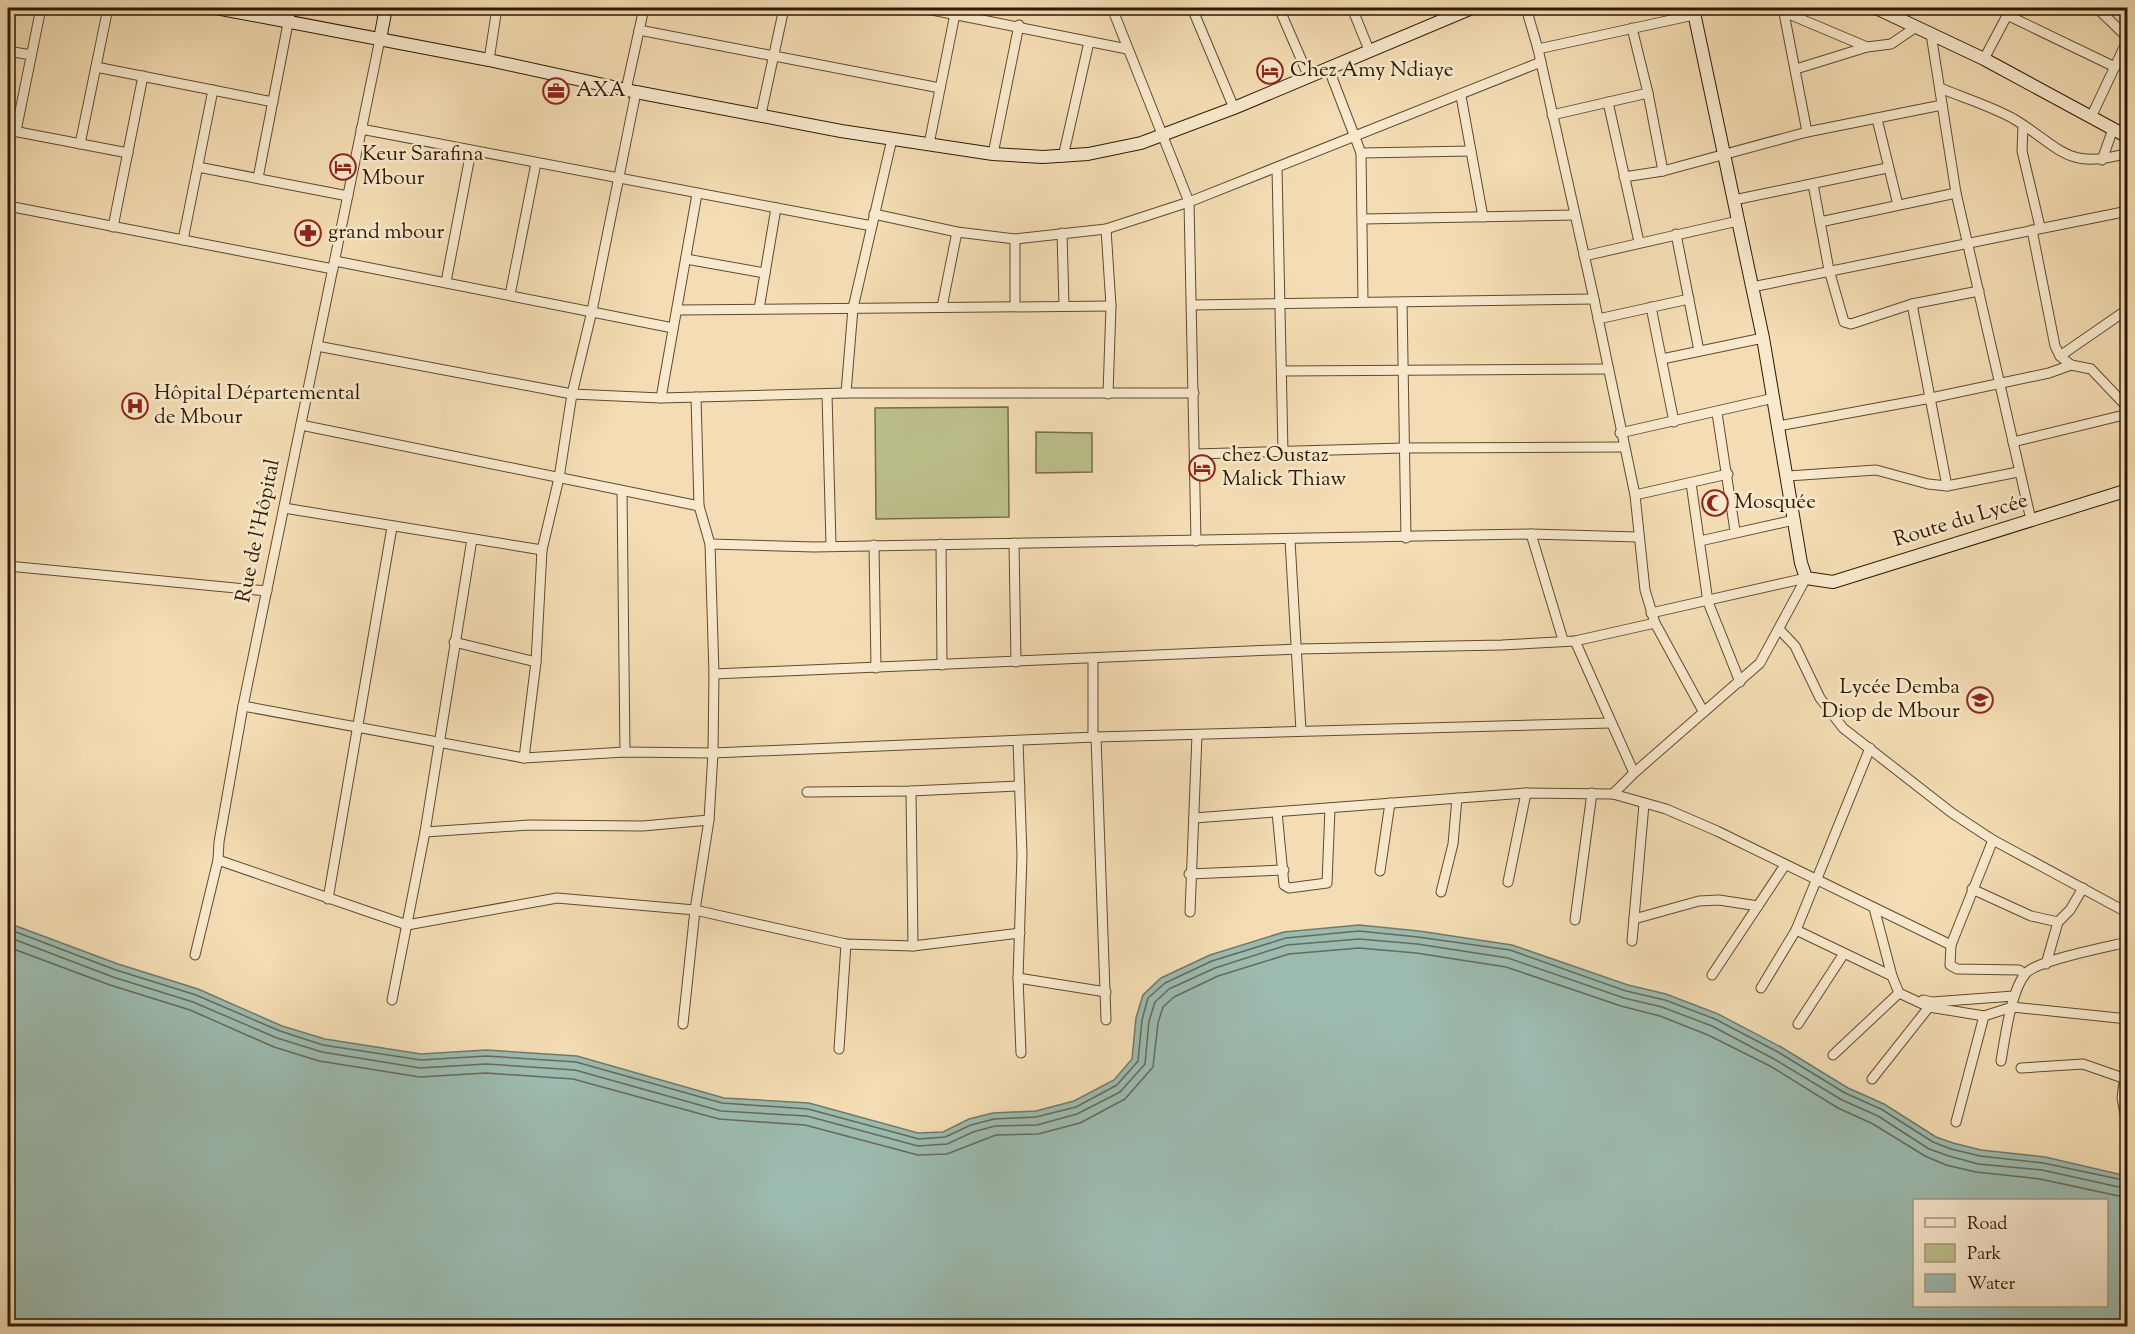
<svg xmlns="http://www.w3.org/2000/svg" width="2135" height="1334" font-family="'Sorts Mill Goudy',serif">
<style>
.green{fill:#bcc08c;stroke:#766c46;stroke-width:1.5}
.water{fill:#9cbbb0;stroke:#707a6a;stroke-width:1.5;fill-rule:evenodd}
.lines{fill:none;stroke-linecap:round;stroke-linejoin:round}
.shore{stroke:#666a58;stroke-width:1.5}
.street-casing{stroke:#604a2d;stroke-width:11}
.secondary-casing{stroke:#2f1900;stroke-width:14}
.street{stroke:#f8e9ce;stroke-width:9}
.secondary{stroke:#f8e9ce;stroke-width:12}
.labels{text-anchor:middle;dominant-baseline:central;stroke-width:5;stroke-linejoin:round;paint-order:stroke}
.poi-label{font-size:21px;fill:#2f1900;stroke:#f8e9ce;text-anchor:start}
.street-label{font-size:21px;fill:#2f1900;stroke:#f8e9ce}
</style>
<rect width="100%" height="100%" fill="#f4ddb4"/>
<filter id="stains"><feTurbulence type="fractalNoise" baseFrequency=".00333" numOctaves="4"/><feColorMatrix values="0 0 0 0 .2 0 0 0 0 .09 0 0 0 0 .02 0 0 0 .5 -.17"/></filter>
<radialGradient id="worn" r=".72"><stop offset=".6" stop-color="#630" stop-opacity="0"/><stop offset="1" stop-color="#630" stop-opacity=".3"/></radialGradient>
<!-- green -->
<g class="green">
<polygon points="1008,407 1009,517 876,519 875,408"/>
<polygon points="1036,432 1092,433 1092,472 1036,473"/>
</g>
<!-- water -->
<path class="water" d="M8 923 118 964 198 989 282 1026 325 1039 421 1054 486 1050 577 1056 724 1098 809 1103 918 1133 943 1132 969 1119 993 1113 1036 1111 1074 1101 1114 1080 1132 1059 1136 1018 1143 995 1161 978 1210 955 1284 932 1359 925 1419 931 1512 945 1628 985 1666 994 1718 1014 1781 1047 1848 1088 1884 1104 1936 1137 1953 1143 1981 1150 2045 1157 2127 1176V1326H8ZM1914 1200H2106V1306H1914Z"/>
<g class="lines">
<!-- shore -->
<g class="shore">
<polyline points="8,929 116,970 196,995 280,1031 323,1045 421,1060 486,1056 576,1062 722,1103 808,1109 919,1139 945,1137 971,1125 994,1119 1036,1117 1076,1107 1117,1085 1138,1061 1142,1020 1148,998 1165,983 1212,961 1286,938 1359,931 1418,937 1510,950 1626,991 1665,1000 1715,1019 1778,1052 1845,1093 1881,1109 1933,1142 1951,1149 1980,1156 2043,1163 2128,1181"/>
<polyline points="8,937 113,977 193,1002 277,1038 322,1052 420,1068 486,1064 575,1070 721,1111 807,1116 918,1146 947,1144 973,1132 995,1126 1037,1125 1077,1114 1120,1092 1145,1064 1149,1021 1155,1002 1169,989 1215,968 1287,945 1359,939 1417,944 1508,958 1624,998 1662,1007 1712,1026 1774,1059 1842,1100 1878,1116 1929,1149 1949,1156 1978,1164 2042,1170 2128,1189"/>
<polyline points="8,947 110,985 190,1010 274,1047 319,1061 420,1077 486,1073 573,1079 719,1119 805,1125 918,1155 947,1154 996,1135 1038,1134 1080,1123 1125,1099 1153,1067 1158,1023 1163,1007 1174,997 1218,976 1289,954 1359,948 1416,953 1506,967 1621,1006 1660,1016 1708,1035 1770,1066 1838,1108 1873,1124 1925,1156 1946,1165 1976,1172 2040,1179 2128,1198"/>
</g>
<!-- street casing -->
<g class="street-casing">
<g id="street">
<polyline points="922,8 1127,49"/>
<polyline points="1112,8 1189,202 1196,541"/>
<polyline points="1192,8 1234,108"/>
<polyline points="1279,8 1308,75"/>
<polyline points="1352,8 1369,50"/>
<polyline points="1526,8 1538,49 1594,299 1635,495 1645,590 1655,623 1703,711"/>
<polyline points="1783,8 1807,132"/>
<polyline points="2097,8 2128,38"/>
<polyline points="1784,12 1867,47"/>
<polyline points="2007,15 2115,67"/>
<polyline points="1632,28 1648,93"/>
<polyline points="639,30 940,88"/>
<polyline points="1931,34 1956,193 2031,520"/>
<polyline points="380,39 243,706 219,842 218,860 407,925 557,898 695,910 846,944 913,946 1020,933"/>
<polyline points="1538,49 1694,15"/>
<polyline points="8,51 31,55"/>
<polyline points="1984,59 2011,8"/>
<polyline points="489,60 497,8"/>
<polyline points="96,67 273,102"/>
<polyline points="1328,67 1361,153 1363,301"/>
<polyline points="1796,69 1867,47 1891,44 1916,27"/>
<path d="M1940 88C1964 98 1991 106 2014 119 2062 148 2066 171 2128 153"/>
<polyline points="626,90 644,8"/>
<polyline points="1461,96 1483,217"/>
<polyline points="1608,102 1639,242"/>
<polyline points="761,114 784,8"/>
<polyline points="1552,115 1648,93 1663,171"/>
<polyline points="2092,115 2128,39"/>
<polyline points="1877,119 1898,205"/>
<polyline points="2023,126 2022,151 2040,227"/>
<polyline points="361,129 872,226"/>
<polyline points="8,130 128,153"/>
<polyline points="16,131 41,8"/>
<polyline points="80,144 108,8"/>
<polyline points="929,144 955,14"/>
<polyline points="1361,153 1471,151"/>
<polyline points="993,154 1019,25"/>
<polyline points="1063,157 1089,42"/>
<polyline points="2102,160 2113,129"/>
<polyline points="198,167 348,196"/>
<polyline points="1277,168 1283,452"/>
<polyline points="1624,177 1663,171 1807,132 1942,105"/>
<polyline points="258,178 291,8"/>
<polyline points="1813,184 1829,270 1844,322 1851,324 1912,304 1979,291"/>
<polyline points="1734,200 1887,168"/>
<polyline points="8,206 333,269"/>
<polyline points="874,214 957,232 1015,239 1106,229 1189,202 1541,62"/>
<polyline points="1363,219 1574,215"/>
<polyline points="1820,222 1956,193"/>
<polyline points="113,227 143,76"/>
<polyline points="1106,229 1111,306 1108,394"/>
<polyline points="2032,230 2055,346 2060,356 2071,365"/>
<polyline points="1062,233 1064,305"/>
<polyline points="1676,234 1699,351"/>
<polyline points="183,240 213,90"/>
<polyline points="1584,256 1738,221"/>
<polyline points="686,259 765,273"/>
<polyline points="335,261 673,328"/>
<polyline points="446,282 471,151"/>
<polyline points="1752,287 2128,211"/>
<polyline points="510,295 536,163"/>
<polyline points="1402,302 1406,538"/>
<polyline points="1912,304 1947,486"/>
<polyline points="1192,305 1594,299"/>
<polyline points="1015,306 1015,239"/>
<polyline points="942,307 957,232"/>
<polyline points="1651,307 1674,422"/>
<polyline points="759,309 776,208"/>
<polyline points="678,310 1111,306"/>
<polyline points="1598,319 1689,299"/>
<polyline points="317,346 572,394 661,398 846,393 1194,393"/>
<polyline points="2060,356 2128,309"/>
<polyline points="1662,359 1763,338"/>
<polyline points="1283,371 1608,369"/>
<polyline points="846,393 853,308 892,139"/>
<polyline points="827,394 831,545"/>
<polyline points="661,398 697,194"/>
<polyline points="1717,413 1735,531"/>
<polyline points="301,425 699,506"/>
<polyline points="1778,426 1931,398 2049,373 2071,365 2091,369 2128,408"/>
<polyline points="1620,433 1774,398"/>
<polyline points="2013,442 2128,414"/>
<polyline points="1195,454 1404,448 1623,447"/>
<polyline points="1788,476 1876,470 1928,484 1947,486 2018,472"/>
<polyline points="1691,483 1708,602 1740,682"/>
<polyline points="622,491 625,752"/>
<polyline points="1635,495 1728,474"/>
<polyline points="284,508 542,550"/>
<polyline points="1531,534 1563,640"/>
<polyline points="1290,540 1301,731"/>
<polyline points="1700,541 1794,520"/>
<polyline points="1014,543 1016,662"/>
<polyline points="710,544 814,547 1531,534 1637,537"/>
<polyline points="941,544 942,665"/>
<polyline points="874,545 876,668"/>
<polyline points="8,566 267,591"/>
<polyline points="1651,613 1806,578"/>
<polyline points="1779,629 1795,646 1820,698 1843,728 1952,813 1993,840 2128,913"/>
<polyline points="1575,641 1634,773"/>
<polyline points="454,642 536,662"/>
<polyline points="1093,659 1093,737"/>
<polyline points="714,674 1298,649 1502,645 1575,641 1655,623"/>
<polyline points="243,706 524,758 625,752 713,753 1096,737 1610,723"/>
<polyline points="1096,737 1106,1020"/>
<polyline points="1018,741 1022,855 1018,978 1021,1053"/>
<polyline points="524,758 536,662 542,550 559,478 572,394 592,311 636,92"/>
<polyline points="911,791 913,946"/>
<polyline points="807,792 911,791 1020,786"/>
<polyline points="1613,794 1634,773 1760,663 1806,578"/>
<polyline points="1277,812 1284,885 1289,888 1327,883 1330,808"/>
<polyline points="1194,818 1526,793 1613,794 1666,809 1717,831 1951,945"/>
<polyline points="425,832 529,825 643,826 709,820"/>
<polyline points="1993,840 1951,945 1950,965 1957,969 2019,970 2025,974"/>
<polyline points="1380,871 1390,803"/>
<polyline points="1189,874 1284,870"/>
<polyline points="1508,882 1526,793"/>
<polyline points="1972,889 2031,916 2058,922 2070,910 2083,888"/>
<polyline points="1441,892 1453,844 1457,798"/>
<polyline points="328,899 392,527"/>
<polyline points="1874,908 1892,976"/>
<polyline points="1190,912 1197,735"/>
<polyline points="1634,919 1699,901 1719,900 1758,906"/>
<polyline points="1575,920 1592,793"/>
<polyline points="1796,930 1892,976 1899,993 1929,1007 1984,1016 2012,1007 2128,1019"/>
<polyline points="1632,941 1644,804"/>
<polyline points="195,955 218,860"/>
<polyline points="2046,964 2058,922"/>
<polyline points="1712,975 1785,865"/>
<polyline points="1018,978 1106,992"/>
<polyline points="1761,988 1796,930 1870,748"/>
<polyline points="392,1000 425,832 472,539"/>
<polyline points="1923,1000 1932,1002 2014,996"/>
<polyline points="683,1024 695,910 709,820 713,753 714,674 710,544 699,506 696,397"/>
<polyline points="1798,1024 1843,955"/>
<polyline points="839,1049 846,944"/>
<polyline points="2128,1050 2122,1098 2128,1130"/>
<polyline points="1833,1055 1899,993"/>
<path d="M2001 1061C2005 1038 2011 990 2026 973 2038 960 2107 947 2128 942"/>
<polyline points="2021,1068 2083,1064 2123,1078"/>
<polyline points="1872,1079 1929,1007"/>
<polyline points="1956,1122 1984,1016"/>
</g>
</g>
<!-- secondary casing -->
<g class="secondary-casing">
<g id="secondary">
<polyline points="216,8 489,60 636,92 841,131 993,154 1043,157 1088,154 1141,143 1234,108 1472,8"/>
<polyline points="1693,8 1763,338 1801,563 1806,578 1833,582 2128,490"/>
<polyline points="1876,8 1984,59 2128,137"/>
<polyline points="380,39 386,8"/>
</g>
</g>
<!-- street -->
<use href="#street" class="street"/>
<!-- secondary -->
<use href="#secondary" class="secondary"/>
</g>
<!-- icons -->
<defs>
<g id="hotel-ring" transform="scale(1.35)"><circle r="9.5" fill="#f8e9ce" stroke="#8f2418" stroke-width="1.5"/><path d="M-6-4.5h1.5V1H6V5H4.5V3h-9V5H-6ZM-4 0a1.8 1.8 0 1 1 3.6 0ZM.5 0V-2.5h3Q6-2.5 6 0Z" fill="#8f2418"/></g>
<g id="office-ring" transform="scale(1.35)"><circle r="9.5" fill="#f8e9ce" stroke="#8f2418" stroke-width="1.5"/><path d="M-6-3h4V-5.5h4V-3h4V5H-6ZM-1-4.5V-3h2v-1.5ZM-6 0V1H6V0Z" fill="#8f2418"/></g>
<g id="pharmacy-ring" transform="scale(1.35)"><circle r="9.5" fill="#f8e9ce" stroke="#8f2418" stroke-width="1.5"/><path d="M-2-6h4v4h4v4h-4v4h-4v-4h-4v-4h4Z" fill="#8f2418"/></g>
<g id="hospital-ring" transform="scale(1.35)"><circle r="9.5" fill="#f8e9ce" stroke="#8f2418" stroke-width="1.5"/><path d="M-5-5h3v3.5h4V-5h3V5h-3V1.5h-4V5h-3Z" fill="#8f2418"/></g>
<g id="mosque-ring" transform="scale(1.35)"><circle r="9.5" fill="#f8e9ce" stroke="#8f2418" stroke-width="1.5"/><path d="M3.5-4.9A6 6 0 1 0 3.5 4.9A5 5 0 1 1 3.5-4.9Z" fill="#8f2418"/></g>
<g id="school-ring" transform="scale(1.35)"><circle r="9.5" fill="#f8e9ce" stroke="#8f2418" stroke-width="1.5"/><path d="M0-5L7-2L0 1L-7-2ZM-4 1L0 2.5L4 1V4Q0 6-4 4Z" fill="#8f2418"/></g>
</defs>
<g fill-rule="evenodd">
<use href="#hotel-ring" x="1270" y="71"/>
<use href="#office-ring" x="556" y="91"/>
<use href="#hotel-ring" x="343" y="167"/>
<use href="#pharmacy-ring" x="308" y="233"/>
<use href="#hospital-ring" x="135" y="406"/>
<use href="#hotel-ring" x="1202" y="468"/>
<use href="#mosque-ring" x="1715" y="503"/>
<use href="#school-ring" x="1980" y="700"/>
</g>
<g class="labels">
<!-- poi labels -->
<g class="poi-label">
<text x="1290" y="71">Chez Amy Ndiaye</text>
<text x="576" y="91">AXA</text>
<text x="362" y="155">Keur Sarafina<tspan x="362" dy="24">Mbour</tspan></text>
<text x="328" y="233">grand mbour</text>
<text x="154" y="394">Hôpital Départemental<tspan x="154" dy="24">de Mbour</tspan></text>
<text x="1222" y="456">chez Oustaz<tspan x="1222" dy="24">Malick Thiaw</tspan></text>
<text x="1734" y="503">Mosquée</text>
<text x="1960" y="688" text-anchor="end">Lycée Demba<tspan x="1960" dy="24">Diop de Mbour</tspan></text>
</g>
<!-- street labels -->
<g class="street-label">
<text transform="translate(1961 521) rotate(-17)">Route du Lycée</text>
<text transform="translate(259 531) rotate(-78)">Rue de l'Hôpital</text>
</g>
</g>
<!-- margin -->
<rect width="2135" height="1334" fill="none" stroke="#f4ddb4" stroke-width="30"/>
<rect x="9" y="9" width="2117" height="1316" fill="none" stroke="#2f1900" stroke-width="3"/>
<rect x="15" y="15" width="2105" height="1304" fill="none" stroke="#2f1900" stroke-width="1.5"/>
<!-- legend -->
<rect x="1913" y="1199" width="195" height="108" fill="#f8e9ce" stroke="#a8967c" stroke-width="1.5"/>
<rect x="1925" y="1218" width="30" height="9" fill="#f8e9ce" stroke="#a8967c" stroke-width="1.5"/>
<text x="1967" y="1229" font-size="18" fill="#2f1900">Road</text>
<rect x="1925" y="1244" width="30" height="18" fill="#bcc08c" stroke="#a8967c" stroke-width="1.5"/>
<text x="1967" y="1259" font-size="18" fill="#2f1900">Park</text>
<rect x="1925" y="1274" width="30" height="18" fill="#9cbbb0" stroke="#a8967c" stroke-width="1.5"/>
<text x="1967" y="1289" font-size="18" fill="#2f1900">Water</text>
<rect width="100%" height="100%" filter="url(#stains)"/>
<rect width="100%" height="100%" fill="url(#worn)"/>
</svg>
